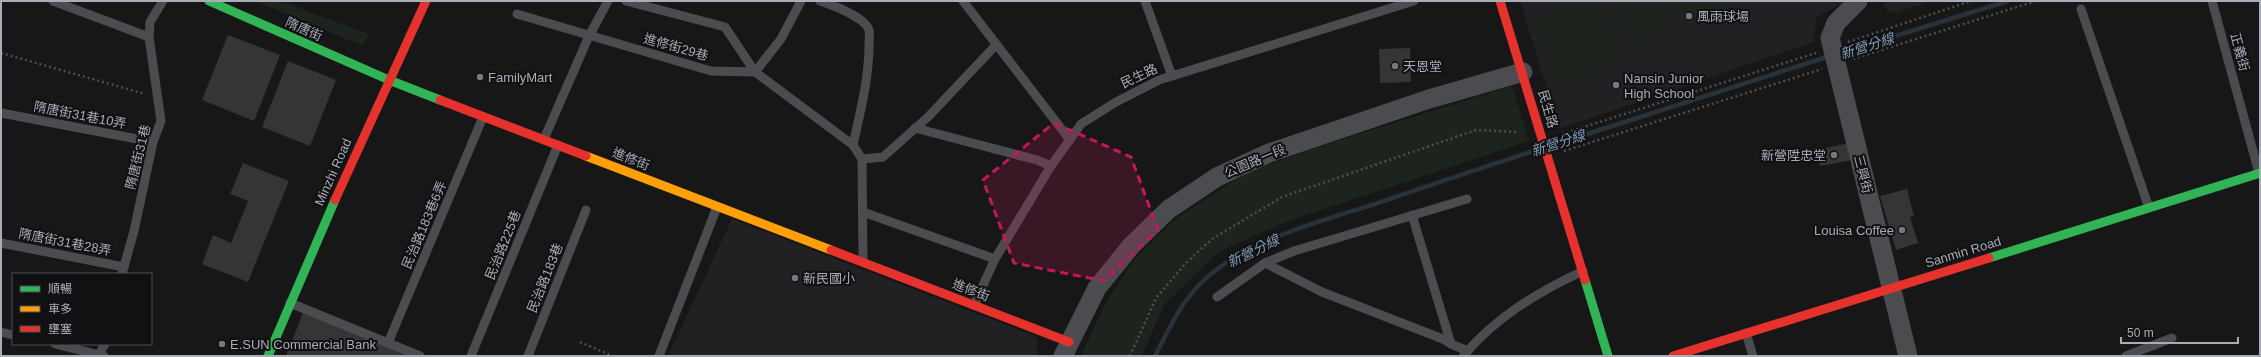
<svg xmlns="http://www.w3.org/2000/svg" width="2261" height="357" font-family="Helvetica,'Noto Sans TC',sans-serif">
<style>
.built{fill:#212123}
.green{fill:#1d241e}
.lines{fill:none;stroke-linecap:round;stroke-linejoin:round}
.stream{stroke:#2a3239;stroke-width:4.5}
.building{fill:#353536}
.path{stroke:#4d4e52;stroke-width:2.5;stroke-dasharray:2 3;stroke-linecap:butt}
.lane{stroke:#4b4c50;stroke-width:9}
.street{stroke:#4b4c50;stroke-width:19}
.fast{stroke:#30b455;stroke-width:9}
.slow{stroke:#ff9f0a;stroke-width:9}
.jam{stroke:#e5322d;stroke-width:9}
.marked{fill:#c2185b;fill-opacity:0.2;stroke:#c2185b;stroke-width:3;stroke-dasharray:8 5;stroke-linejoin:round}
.poi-dot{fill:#757880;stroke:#111113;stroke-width:1.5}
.labels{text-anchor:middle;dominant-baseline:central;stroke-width:4;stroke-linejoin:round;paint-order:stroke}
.poi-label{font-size:13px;fill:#a8adb8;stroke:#111113;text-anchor:start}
.street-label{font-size:13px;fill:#a8adb8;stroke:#111113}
.water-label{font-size:14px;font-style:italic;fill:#7f9bb3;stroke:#111113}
</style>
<rect width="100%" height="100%" fill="#171717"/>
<!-- built -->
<g class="built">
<polygon points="1520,1 1846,1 1816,18 1814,42 1559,129"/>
<polygon points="1882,1 1932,1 1895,13 1888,11"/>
<polygon points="732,219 1037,337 1037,356 668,356"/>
</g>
<!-- green -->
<g class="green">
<polygon points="255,1 280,1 369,34 363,46"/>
<polygon points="1591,1 1603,1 1622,65 1556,85 1535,18"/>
<polygon points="1616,1 1656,1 1666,34 1630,45"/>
<polygon points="1671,1 1725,1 1727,9 1677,23"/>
<polygon points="1512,86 1529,141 1288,221 1218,252 1164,305 1142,356 1081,356 1105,304 1136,257 1178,217 1249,171 1340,140"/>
</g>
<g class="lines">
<!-- stream -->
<g class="stream">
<polyline points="1837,54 2008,1"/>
<polyline points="1550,146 1830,56"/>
<path d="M1155 356C1168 331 1180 304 1200 284 1242 241 1319 222 1375 204 1429 185 1484 167 1539 149"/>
</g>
</g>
<!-- building -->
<g class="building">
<polygon points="228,35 280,55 254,121 202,100"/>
<polygon points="1410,48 1411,82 1380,83 1379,49"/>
<polygon points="288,61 336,80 310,146 262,127"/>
<polygon points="1849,143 1852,160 1820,166 1817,150"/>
<polygon points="243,163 289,181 248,282 202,264 213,235 231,243 248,201 230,194"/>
<polygon points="1907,189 1914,216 1910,217 1918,243 1896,250 1880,196"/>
<polygon points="303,313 413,356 286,356"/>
</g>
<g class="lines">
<!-- path -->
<g class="path">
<polyline points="1848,42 1971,1"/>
<polyline points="1,53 145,94"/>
<polyline points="1853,59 2036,1"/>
<polyline points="1562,134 1816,53"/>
<polyline points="1564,151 1822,69"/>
<polyline points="580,342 613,356"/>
<polyline points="1130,356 1156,298 1186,263 1212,239 1282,197 1476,130 1519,132"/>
</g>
<!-- lane -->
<g class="lane">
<polyline points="53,1 149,37"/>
<polyline points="626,1 725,27 755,72 781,39 801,1"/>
<path d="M820 1C832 5 865 17 869 30 870 34 869 41 869 45 869 79 860 113 853 145"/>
<polyline points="963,1 1070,140"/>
<polyline points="1145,1 1172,76"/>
<polyline points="2212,1 2259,173"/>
<polyline points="2081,9 2149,208"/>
<polyline points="517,14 711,71 755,72 853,145 862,159 863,262"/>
<polyline points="1,113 153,142"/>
<polyline points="915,128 1037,160 1051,166"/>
<polyline points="544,139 589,36 608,1"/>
<polyline points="862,159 883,157 928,117 996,45"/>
<polyline points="863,212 995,259"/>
<polyline points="1412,215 1451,344 1468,351"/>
<polyline points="1,243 124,267"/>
<polyline points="1265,263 1322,292 1443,339 1451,344"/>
<polyline points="122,274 134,231 153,142 161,121 149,37 150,22 163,1"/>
<polyline points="1217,297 1265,263 1294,251 1467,199"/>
<polyline points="290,303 420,356"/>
<polyline points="974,305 995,259 1051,166 1081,124 1116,102 1159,80 1414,1"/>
<polyline points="1,332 13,335"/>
<polyline points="1746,333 1753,356"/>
<polyline points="388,343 483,117"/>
<polyline points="55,344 104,356"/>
<path d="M1464 355C1496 317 1538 292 1583 271"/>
<polyline points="98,356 105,344"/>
<polyline points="471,356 558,145"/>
<polyline points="528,356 586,210"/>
<polyline points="659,356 717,207"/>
<polyline points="2126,356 2172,338"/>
</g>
<!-- street -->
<g class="street">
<polyline points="1858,1 1836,23 1830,38 1908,356"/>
<polyline points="1063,356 1097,288 1131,246 1169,209 1217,177 1269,153 1429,99 1523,72"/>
</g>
<!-- fast -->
<g class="fast">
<polyline points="209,1 389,80 440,100"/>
<polyline points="1989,258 2260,173"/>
<polyline points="1585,280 1608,356"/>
<polyline points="268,356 335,200"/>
</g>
<!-- slow -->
<polyline class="slow" points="586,156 831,250"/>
<!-- jam -->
<g class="jam">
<polyline points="1500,1 1585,280"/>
<polyline points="440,100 586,156"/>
<polyline points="335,200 426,1"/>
<polyline points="831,250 1069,342"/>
<polyline points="1673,356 1989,258"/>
</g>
</g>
<!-- marked area -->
<path class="marked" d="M1054 123 1131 157 1158 230 1104 281 1014 263 983 180Z"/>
<!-- markers -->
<g class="poi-dot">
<circle cx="1689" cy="16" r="4"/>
<circle cx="1395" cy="66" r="4"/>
<circle cx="480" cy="77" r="4"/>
<circle cx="1616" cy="85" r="4"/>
<circle cx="1834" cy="155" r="4"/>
<circle cx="1902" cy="230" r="4"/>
<circle cx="795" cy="278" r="4"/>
<circle cx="222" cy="344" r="4"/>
</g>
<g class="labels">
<!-- poi labels -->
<g class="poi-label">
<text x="1697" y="16">風雨球場</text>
<text x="1403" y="66">天恩堂</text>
<text x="488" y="77">FamilyMart</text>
<text x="1624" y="78">Nansin Junior<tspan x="1624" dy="15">High School</tspan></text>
<text x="1826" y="155" text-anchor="end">新營陞忠堂</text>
<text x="1894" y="230" text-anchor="end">Louisa Coffee</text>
<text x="803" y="278">新民國小</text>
<text x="230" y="344">E.SUN Commercial Bank</text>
</g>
<!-- street labels -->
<g class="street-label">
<text transform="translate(304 29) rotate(24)">隋唐街</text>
<text transform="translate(676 47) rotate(16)">進修街29巷</text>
<text transform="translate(2240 52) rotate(75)">正義街</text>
<text transform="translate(1139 76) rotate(-25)">民生路</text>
<text transform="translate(1548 109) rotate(74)">民生路</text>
<text transform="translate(80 115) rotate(11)">隋唐街31巷10弄</text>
<text transform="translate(138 157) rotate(-76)">隋唐街31巷</text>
<text transform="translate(631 159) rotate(22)">進修街</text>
<text transform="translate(1255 161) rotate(-23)">公園路一段</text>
<text transform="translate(333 172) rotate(-66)">Minzhi Road</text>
<text transform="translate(1863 174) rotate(76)">三興街</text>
<text transform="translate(424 225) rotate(-67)">民治路183巷6弄</text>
<text transform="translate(65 242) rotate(11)">隋唐街31巷28弄</text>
<text transform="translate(503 245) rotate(-68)">民治路225巷</text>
<text transform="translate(1963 252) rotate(-17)">Sanmin Road</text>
<text transform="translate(545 278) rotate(-68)">民治路183巷</text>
<text transform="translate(971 290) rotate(21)">進修街</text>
</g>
<!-- water labels -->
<g class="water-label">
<text transform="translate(1867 46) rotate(-18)">新營分線</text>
<text transform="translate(1558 143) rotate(-18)">新營分線</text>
<text transform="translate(1253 251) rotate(-26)">新營分線</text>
</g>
</g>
<!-- border -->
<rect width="2261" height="357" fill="none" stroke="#a8adb8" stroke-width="4"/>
<!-- legend -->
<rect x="12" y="273" width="140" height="72" fill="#111113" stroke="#4d4f55"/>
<rect x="20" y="286" width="20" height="6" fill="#30b455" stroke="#4d4f55"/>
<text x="48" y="293" font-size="12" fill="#a8adb8">順暢</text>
<rect x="20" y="306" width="20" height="6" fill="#ff9f0a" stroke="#4d4f55"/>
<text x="48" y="313" font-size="12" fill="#a8adb8">車多</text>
<rect x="20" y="326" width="20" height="6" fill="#e5322d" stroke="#4d4f55"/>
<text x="48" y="333" font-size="12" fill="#a8adb8">壅塞</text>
<!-- scale -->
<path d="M2121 337v6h117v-6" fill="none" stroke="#a8adb8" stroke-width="2"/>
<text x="2127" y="337" font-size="12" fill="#a8adb8" stroke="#111113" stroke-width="3" paint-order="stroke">50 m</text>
</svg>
